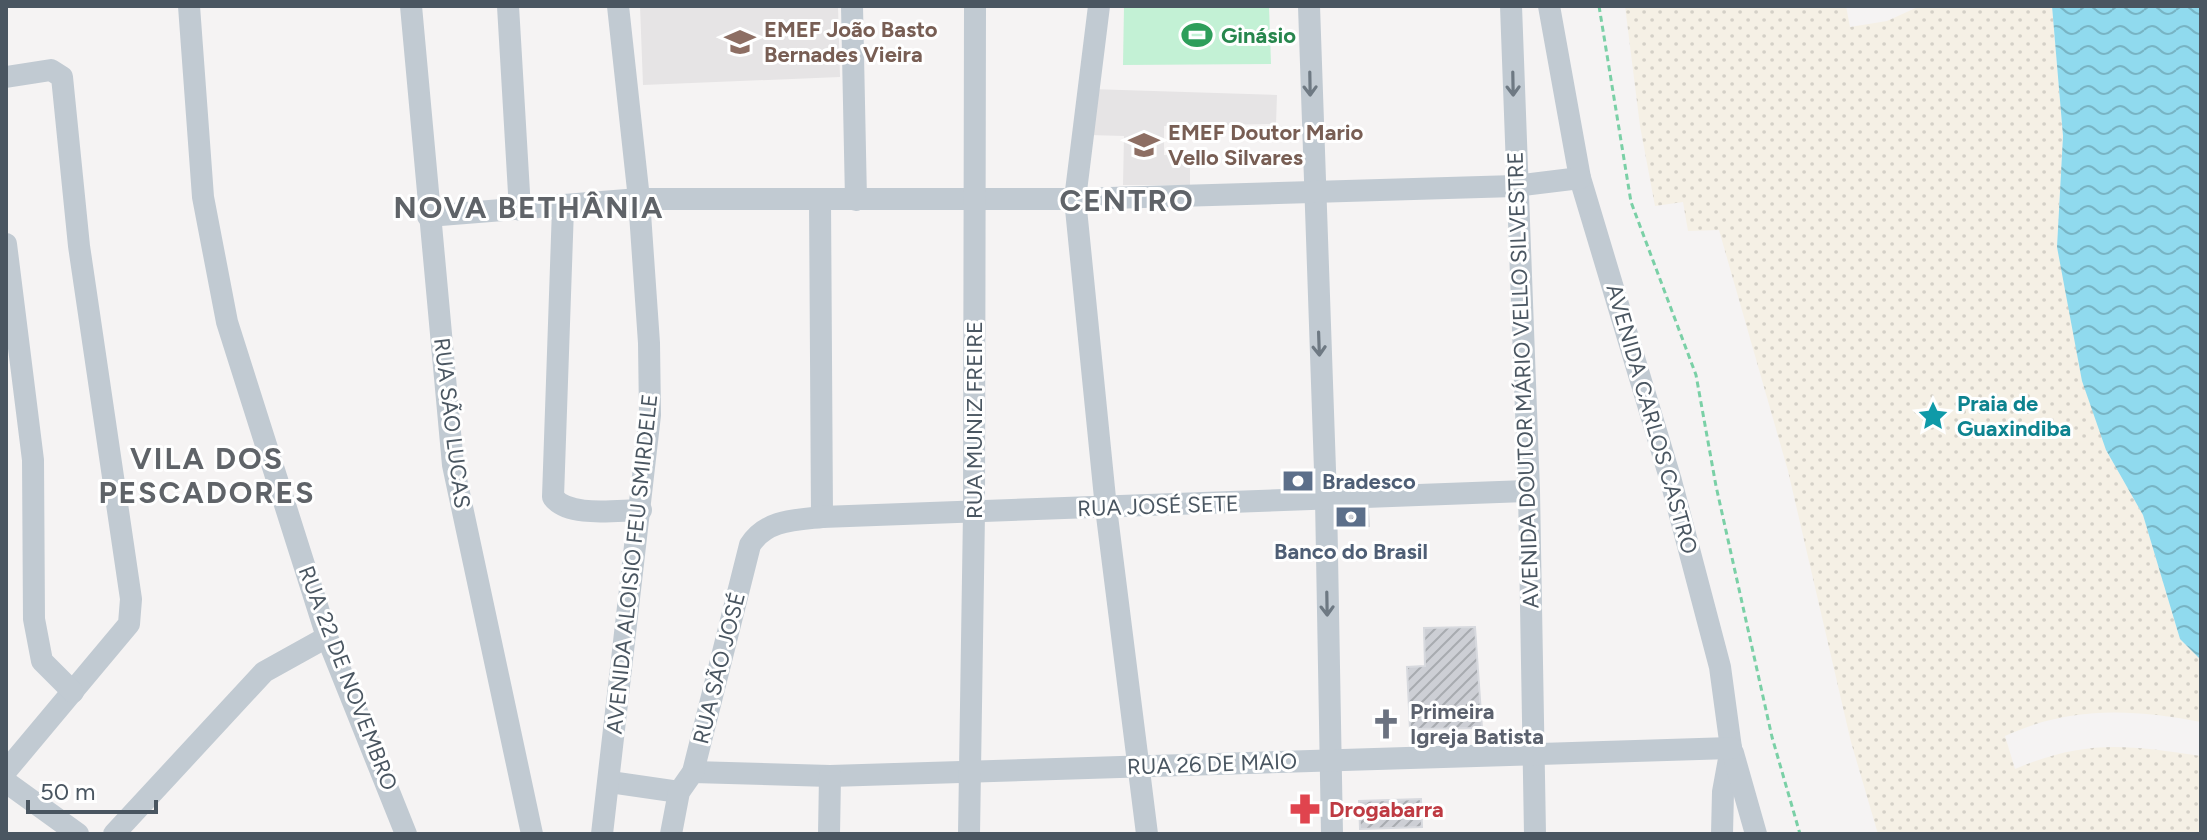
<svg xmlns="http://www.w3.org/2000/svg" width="2207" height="840" font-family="Figtree,sans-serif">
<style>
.education{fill:#e6e4e5}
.sand{fill:url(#sand-dots)}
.pitch{fill:#c3f1d5}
.water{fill:url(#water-waves)}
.building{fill:url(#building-hatch);stroke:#d7d9de;stroke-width:2}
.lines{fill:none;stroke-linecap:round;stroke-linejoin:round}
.path{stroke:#7ad0a6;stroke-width:3;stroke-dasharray:6 4;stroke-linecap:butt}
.minor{stroke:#c1cad2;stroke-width:22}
.oneway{stroke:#6e7983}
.labels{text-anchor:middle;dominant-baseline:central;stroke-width:6;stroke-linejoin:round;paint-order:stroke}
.education-label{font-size:22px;font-weight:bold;fill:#785e54;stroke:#fff;text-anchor:start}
.leisure-label{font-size:22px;font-weight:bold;fill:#27864d;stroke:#fff;text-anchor:start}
.street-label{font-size:22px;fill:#4a5661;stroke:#fff}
.culture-label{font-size:22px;font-weight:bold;fill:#0d838f;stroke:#fff;text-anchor:start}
.service-label{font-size:22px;font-weight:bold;fill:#4e5e75;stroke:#fff;text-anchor:start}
.worship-label{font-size:22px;font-weight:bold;fill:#5b616d;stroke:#fff;text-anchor:start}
.health-label{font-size:22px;font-weight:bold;fill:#be3a42;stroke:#fff;text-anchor:start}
.district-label{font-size:30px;font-weight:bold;letter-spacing:2px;fill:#5f6368;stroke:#fff}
</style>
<defs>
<pattern id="sand-dots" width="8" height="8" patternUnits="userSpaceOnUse" patternTransform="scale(2)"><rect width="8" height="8" fill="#f5f0e5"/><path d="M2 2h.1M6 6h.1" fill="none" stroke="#d4d0c7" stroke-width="1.8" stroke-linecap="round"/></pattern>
<pattern id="water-waves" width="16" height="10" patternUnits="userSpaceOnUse" patternTransform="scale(2)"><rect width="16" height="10" fill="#90daee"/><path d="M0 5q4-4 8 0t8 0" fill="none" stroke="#78b4c4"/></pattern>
<pattern id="building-hatch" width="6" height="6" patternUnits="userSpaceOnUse" patternTransform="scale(2)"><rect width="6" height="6" fill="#cdcfd5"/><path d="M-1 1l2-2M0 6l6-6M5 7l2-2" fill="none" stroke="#a8abb0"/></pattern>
</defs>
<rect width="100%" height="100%" fill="#f5f3f3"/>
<!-- education -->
<g class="education">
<polygon points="640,6 838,6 840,77 643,85"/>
<polygon points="1090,89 1277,95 1276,124 1164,126 1164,155 1190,156 1190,185 1123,185 1124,136 1089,135"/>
</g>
<!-- sand -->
<path class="sand" d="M1625 6H1846L1850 27 1887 21 1920 6H2052L2063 136 2057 247 2106 450 2143 515 2180 639 2201 660V722C2132 709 2070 706 2005 736L2015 769C2086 739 2127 745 2201 756V834H1878L1851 742 1788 471 1719 230 1688 231 1683 202 1655 206 1640 126Z"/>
<!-- pitch -->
<polygon class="pitch" points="1124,6 1269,6 1271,64 1123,65"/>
<!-- water -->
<polygon class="water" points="2052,6 2201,6 2201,660 2180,639 2143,515 2106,450 2082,381 2057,247 2063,136"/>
<!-- building -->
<g class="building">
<polygon points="1344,509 1361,509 1361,520 1341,520"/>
<polygon points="1361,509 1368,509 1369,526 1342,527 1341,520 1361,520"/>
<polygon points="1475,627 1482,728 1410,729 1407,667 1425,666 1424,628"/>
<polygon points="1421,799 1422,827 1360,829 1359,801"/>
</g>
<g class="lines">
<!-- path -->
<polyline class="path" points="1599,6 1631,202 1696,375 1716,486 1772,737 1800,834"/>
<!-- minor -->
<g class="minor">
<polyline points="189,6 203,197 227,322 327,637 406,834"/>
<polyline points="411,6 453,465 532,834"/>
<polyline points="508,6 520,210"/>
<polyline points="852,6 856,200"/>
<polyline points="1099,6 1075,199 1106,508 1147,834"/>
<polyline points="1309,6 1326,499 1332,834"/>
<polyline points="1511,6 1529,491 1535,834"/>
<polyline points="1549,6 1580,178 1671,481 1720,667 1731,748 1723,792 1722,834"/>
<polyline points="6,77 51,70 62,77 79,246 131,599 129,624 6,771"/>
<polyline points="820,200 822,517"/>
<path d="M563 208 553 497C568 518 617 510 641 510"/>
<polyline points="428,216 639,199 1075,199 1515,186 1580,178"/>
<polyline points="6,244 33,460 34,619 42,661 73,692"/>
<polyline points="1733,753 1756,834"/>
<polyline points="693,772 830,776 1731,748"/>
<polyline points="6,782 78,834"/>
<polyline points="610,782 679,792"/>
<polyline points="114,834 264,672 327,637"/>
<polyline points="602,834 650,415 649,343 639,199 618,6"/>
<path d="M671 834 679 792 693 772 750 545C766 520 794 520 822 517L1529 491"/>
<polyline points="829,834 830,776"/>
<polyline points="969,834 974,513 975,6"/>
</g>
</g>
<!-- one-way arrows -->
<defs><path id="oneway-shaft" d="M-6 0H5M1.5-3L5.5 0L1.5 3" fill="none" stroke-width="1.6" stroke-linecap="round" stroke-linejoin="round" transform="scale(2)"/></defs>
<g class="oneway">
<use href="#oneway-shaft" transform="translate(1310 84) rotate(89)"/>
<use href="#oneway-shaft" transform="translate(1513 84) rotate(89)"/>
<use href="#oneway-shaft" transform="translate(1319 344) rotate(88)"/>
<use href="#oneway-shaft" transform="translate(1327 604) rotate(89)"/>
</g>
<!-- icons -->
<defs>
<g id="stadium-bare" transform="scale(2.4)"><path d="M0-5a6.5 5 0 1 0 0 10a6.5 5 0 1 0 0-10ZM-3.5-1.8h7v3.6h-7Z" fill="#2e9e5b" stroke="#fff" stroke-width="2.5" paint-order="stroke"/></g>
<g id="school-bare" transform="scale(2.4)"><path d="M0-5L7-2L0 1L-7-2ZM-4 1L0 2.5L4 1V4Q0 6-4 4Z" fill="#8d6e63" stroke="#fff" stroke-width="2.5" paint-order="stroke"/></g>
<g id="sight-bare" transform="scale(2.4)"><path d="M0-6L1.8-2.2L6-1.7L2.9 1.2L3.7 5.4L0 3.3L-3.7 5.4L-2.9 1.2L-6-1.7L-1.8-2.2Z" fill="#0f9aa8" stroke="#fff" stroke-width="2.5" paint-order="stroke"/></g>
<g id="bank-bare" transform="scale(2.4)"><path d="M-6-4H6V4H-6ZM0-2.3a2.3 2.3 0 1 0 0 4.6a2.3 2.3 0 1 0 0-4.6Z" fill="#5c6f8a" stroke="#fff" stroke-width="2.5" paint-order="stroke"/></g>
<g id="church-bare" transform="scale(2.4)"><path d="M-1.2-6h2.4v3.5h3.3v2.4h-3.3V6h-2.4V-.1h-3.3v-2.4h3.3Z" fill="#6b7280" stroke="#fff" stroke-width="2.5" paint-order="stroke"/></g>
<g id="pharmacy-bare" transform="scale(2.4)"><path d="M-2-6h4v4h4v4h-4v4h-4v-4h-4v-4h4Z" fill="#e0444e" stroke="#fff" stroke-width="2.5" paint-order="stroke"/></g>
</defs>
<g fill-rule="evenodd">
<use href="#stadium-bare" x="1197" y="35"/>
<use href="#school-bare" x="740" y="42"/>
<use href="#school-bare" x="1144" y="145"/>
<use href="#sight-bare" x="1933" y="416"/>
<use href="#bank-bare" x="1298" y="481"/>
<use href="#bank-bare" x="1351" y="517"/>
<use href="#church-bare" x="1386" y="724"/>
<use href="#pharmacy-bare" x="1305" y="809"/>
</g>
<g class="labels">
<!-- education labels -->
<g class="education-label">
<text x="764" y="29">EMEF João Basto<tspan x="764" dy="25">Bernades Vieira</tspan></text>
<text x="1168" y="132">EMEF Doutor Mario<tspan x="1168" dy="25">Vello Silvares</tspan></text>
</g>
<!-- leisure labels -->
<g class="leisure-label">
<text x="1221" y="35">Ginásio</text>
</g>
<!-- street labels -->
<g class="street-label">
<text transform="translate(1523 380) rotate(-92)">AVENIDA DOUTOR MÁRIO VELLO SILVESTRE</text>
<text transform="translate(1652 419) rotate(74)">AVENIDA CARLOS CASTRO</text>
<text transform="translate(974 420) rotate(-90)">RUA MUNIZ FREIRE</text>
<text transform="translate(452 423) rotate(83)">RUA SÃO LUCAS</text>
<text transform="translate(1158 506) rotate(-2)">RUA JOSÉ SETE</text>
<text transform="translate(632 564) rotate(-84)">AVENIDA ALOISIO FEU SMIRDELE</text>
<text transform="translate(719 668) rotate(-76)">RUA SÃO JOSÉ</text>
<text transform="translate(348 678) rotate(69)">RUA 22 DE NOVEMBRO</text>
<text transform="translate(1212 764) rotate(-2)">RUA 26 DE MAIO</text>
</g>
<!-- culture labels -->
<g class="culture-label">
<text x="1957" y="403">Praia de<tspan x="1957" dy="25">Guaxindiba</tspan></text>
</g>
<!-- service labels -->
<g class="service-label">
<text x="1322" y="481">Bradesco</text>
<text x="1351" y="551" text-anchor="middle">Banco do Brasil</text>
</g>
<!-- worship labels -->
<g class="worship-label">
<text x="1410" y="711">Primeira<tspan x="1410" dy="25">Igreja Batista</tspan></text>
</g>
<!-- health labels -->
<g class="health-label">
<text x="1329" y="809">Drogabarra</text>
</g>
<!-- district labels -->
<g class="district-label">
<text x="1127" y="200">CENTRO</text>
<text x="529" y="207">NOVA BETHÂNIA</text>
<text x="207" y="458">VILA DOS<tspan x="207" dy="34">PESCADORES</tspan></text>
</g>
</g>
<!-- border -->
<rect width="2207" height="840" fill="none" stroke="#4a5661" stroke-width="16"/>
<!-- scale -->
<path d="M28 800v12h128v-12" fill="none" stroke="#4a5661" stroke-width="4"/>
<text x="40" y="800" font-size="24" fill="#4a5661" stroke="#ffffff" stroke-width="6" paint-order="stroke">50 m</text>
</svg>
